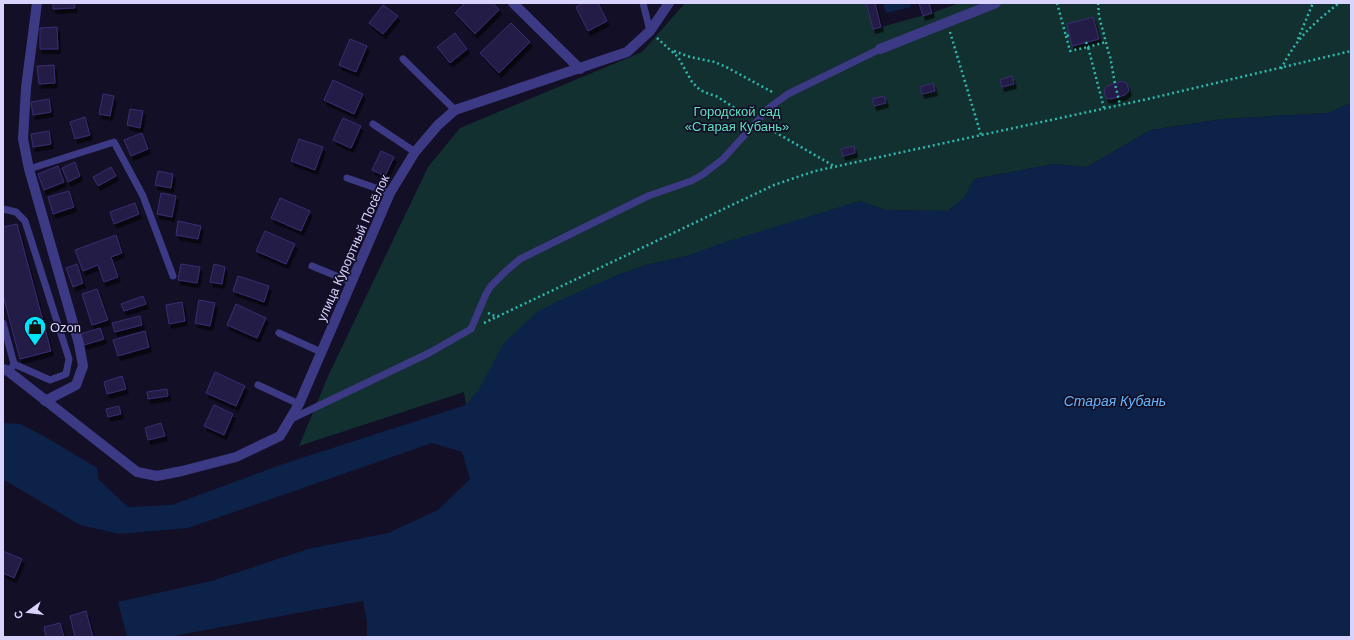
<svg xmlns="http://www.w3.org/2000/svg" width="1354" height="640" font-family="Helvetica,sans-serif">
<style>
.green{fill:#12302f}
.water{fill:#0c2248}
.building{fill:#241b47;stroke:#3b2d73;filter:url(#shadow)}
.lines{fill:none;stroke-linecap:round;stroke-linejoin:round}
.path{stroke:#2fb8b0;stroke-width:2.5;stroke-dasharray:2 3;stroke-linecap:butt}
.service{stroke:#3d3a85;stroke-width:7}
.minor{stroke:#3d3a85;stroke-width:10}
.labels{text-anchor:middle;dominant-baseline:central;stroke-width:3.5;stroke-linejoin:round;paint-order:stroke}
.park-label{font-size:13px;fill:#5fe0c0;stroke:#130f26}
.street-label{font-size:13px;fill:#d9d4ff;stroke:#130f26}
.poi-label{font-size:13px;fill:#d9d4ff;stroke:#130f26;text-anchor:start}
.water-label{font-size:14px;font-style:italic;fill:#62b6ff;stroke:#130f26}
</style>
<defs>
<filter id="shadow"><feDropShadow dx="2.5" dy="4.5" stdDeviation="0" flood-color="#0009"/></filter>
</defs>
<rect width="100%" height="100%" fill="#130f26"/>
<!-- green -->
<polygon class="green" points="685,3 866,3 874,29 932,13 959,3 1351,3 1351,103 1328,113 1223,119 1151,130 1087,167 1054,164 974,179 965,197 948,211 885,210 860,201 687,256 646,265 615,276 478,391 466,405 464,392 299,446 329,374 428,167 460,128 642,52"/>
<!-- water -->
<g class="water">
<polygon points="883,3 910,3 911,7 886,13"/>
<polygon points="1351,103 1351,637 367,637 367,623 363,601 168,637 127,637 118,602 211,581 308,549 388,533 438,510 470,479 462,452 432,443 188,528 119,534 80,525 6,481 3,481 3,423 20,424 49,439 97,468 98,479 128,507 172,505 280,465 466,405 478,391 504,343 537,312 556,302 615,276 646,265 687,256 722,243 860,201 885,210 948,211 965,197 974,179 1054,164 1087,167 1151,130 1223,119 1328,113"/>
</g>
<!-- building -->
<g class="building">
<polygon points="53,3 74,3 75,8 53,9"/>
<polygon points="465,3 493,3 499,10 475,34 455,13"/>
<polygon points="583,3 598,3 607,21 588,31 576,7"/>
<polygon points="866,3 875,3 881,27 873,29"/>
<polygon points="919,3 929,3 932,13 923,16"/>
<polygon points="383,5 398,16 383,34 369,23"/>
<polygon points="1093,17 1099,39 1072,46 1067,24"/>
<polygon points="511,23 530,42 499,73 480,53"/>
<polygon points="57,27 58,49 40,49 40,28"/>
<polygon points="455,33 467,49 450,63 437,47"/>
<polygon points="350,39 367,46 356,72 339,65"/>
<polygon points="54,65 55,83 39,84 37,66"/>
<polygon points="1012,76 1014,84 1002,87 1000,80"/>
<polygon points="333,80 363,94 354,114 324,100"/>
<polygon points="1122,81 1127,84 1129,91 1125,95 1111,99 1106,98 1104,90 1107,86"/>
<polygon points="933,83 935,91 922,94 920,87"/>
<polygon points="103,94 114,96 110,116 99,114"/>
<polygon points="884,96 886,103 874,106 872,99"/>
<polygon points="49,99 51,112 33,115 31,102"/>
<polygon points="130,109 143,111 140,128 127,125"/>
<polygon points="85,117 90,135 75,139 70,122"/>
<polygon points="343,118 361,126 351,148 333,140"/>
<polygon points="49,131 51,144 33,147 31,134"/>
<polygon points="142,133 148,149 131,156 124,140"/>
<polygon points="299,139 323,147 315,170 291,161"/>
<polygon points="854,146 855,153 843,156 841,149"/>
<polygon points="381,151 394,157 385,176 372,170"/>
<polygon points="75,162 80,176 68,182 62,168"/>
<polygon points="58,166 64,182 44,190 38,174"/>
<polygon points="111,167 116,176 98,186 93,177"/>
<polygon points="158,171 173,174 171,188 155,185"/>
<polygon points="69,191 74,207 53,214 48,197"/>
<polygon points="161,193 176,196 172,217 157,214"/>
<polygon points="280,198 310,211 301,231 271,218"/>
<polygon points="135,203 139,214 114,224 110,212"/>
<polygon points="178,221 201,226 198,239 176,235"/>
<polygon points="17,224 51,351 20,359 3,295 3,227"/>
<polygon points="265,231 295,244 286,264 256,251"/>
<polygon points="116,235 122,253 111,257 118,277 104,282 98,265 83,271 75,250"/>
<polygon points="77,264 83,283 73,287 66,268"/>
<polygon points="181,264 200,267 197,283 178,280"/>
<polygon points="214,264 225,267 222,284 210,282"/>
<polygon points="238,276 269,286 264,302 233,291"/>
<polygon points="97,289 108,320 92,325 82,294"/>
<polygon points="143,296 146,304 124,311 121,304"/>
<polygon points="199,300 215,303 210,326 195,323"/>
<polygon points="182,302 185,321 169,324 166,305"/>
<polygon points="236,304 266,318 257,338 227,325"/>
<polygon points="140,316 142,325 115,332 112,323"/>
<polygon points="100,328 104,339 84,345 81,334"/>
<polygon points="145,331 149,347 118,356 113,340"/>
<polygon points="215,372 245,386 236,406 206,393"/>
<polygon points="122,376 126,389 107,394 104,382"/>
<polygon points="167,389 168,396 148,399 147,392"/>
<polygon points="214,405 233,414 224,435 204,426"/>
<polygon points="119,406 121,414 108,417 106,409"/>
<polygon points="161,423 165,436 148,440 145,428"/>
<polygon points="3,551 22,559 14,578 3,573"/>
<polygon points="86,611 93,637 75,637 70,616"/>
<polygon points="60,623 64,637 46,637 44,627"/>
</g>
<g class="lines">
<!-- path -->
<g class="path">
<polyline points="1057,3 1066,36 1070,35"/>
<polyline points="1098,3 1099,16 1109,54 1110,56 1115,84 1120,105"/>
<polyline points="950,32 981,135"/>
<polyline points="1066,36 1070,51 1088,47 1104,108"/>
<polyline points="657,38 678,57 692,82 700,90 709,94 716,96 749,117"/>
<polyline points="1298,39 1313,3"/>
<polyline points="1086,42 1088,47 1106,42"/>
<polyline points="674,51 690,57 715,62 728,68 774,93"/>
<path d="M1281 69C1297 37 1312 25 1339 3"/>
<polyline points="766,127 834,166"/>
<polyline points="488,313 492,315 498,317"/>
<polyline points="484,323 774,185 815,171 1148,99 1351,51"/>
</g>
<!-- service -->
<g class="service">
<polyline points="643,3 650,31"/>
<polyline points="403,59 455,110"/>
<polyline points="373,124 415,152"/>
<polyline points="29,169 114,142 143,196 173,276"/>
<polyline points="347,178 390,193"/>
<polyline points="3,209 16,212 25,221 69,359 66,374 50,380 14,364"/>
<polyline points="312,266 351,282"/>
<polyline points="3,323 14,364 12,367"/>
<polyline points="279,333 321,352"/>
<polyline points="258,385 299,404"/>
<polyline points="291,419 429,353 471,329 486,294 491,286 506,271 520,259 648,196 691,181 702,175 723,159 770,107 788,94 880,49"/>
</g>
<!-- minor -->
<g class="minor">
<polyline points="37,3 26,88 23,139 29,169 79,344 83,366 76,385 45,401"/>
<polyline points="513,3 580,69"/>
<polyline points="880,49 996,3"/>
<polyline points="3,369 8,371 137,472 157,476 182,471 236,457 280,436 299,404 390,193 415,152 438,125 455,110 627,52 650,31 669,3"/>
</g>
</g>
<!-- icons -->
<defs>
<g id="shop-pin" transform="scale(1.15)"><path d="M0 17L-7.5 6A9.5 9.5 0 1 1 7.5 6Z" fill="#00e5ff" stroke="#130f26"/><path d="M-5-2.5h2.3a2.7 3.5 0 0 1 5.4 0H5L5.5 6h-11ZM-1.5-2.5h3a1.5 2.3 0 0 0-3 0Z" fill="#111"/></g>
</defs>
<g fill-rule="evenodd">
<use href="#shop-pin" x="35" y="327"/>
</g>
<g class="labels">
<!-- park labels -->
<g class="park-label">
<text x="737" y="111">Городской сад<tspan x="737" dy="15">«Старая Кубань»</tspan></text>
</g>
<!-- street labels -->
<g class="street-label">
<text transform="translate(353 248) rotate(-66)">улица Курортный Посёлок</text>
</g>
<!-- poi labels -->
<g class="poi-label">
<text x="50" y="327">Ozon</text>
</g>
<!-- water labels -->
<g class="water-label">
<text x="1115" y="401">Старая Кубань</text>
</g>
</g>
<!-- border -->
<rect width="1354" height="640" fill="none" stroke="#d9d4ff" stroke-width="8"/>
<!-- north arrow -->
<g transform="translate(28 612) rotate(255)" stroke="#130f26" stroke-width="3" paint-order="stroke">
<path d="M0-3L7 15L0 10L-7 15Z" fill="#d9d4ff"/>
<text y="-6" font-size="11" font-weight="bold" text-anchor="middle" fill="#d9d4ff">С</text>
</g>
</svg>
